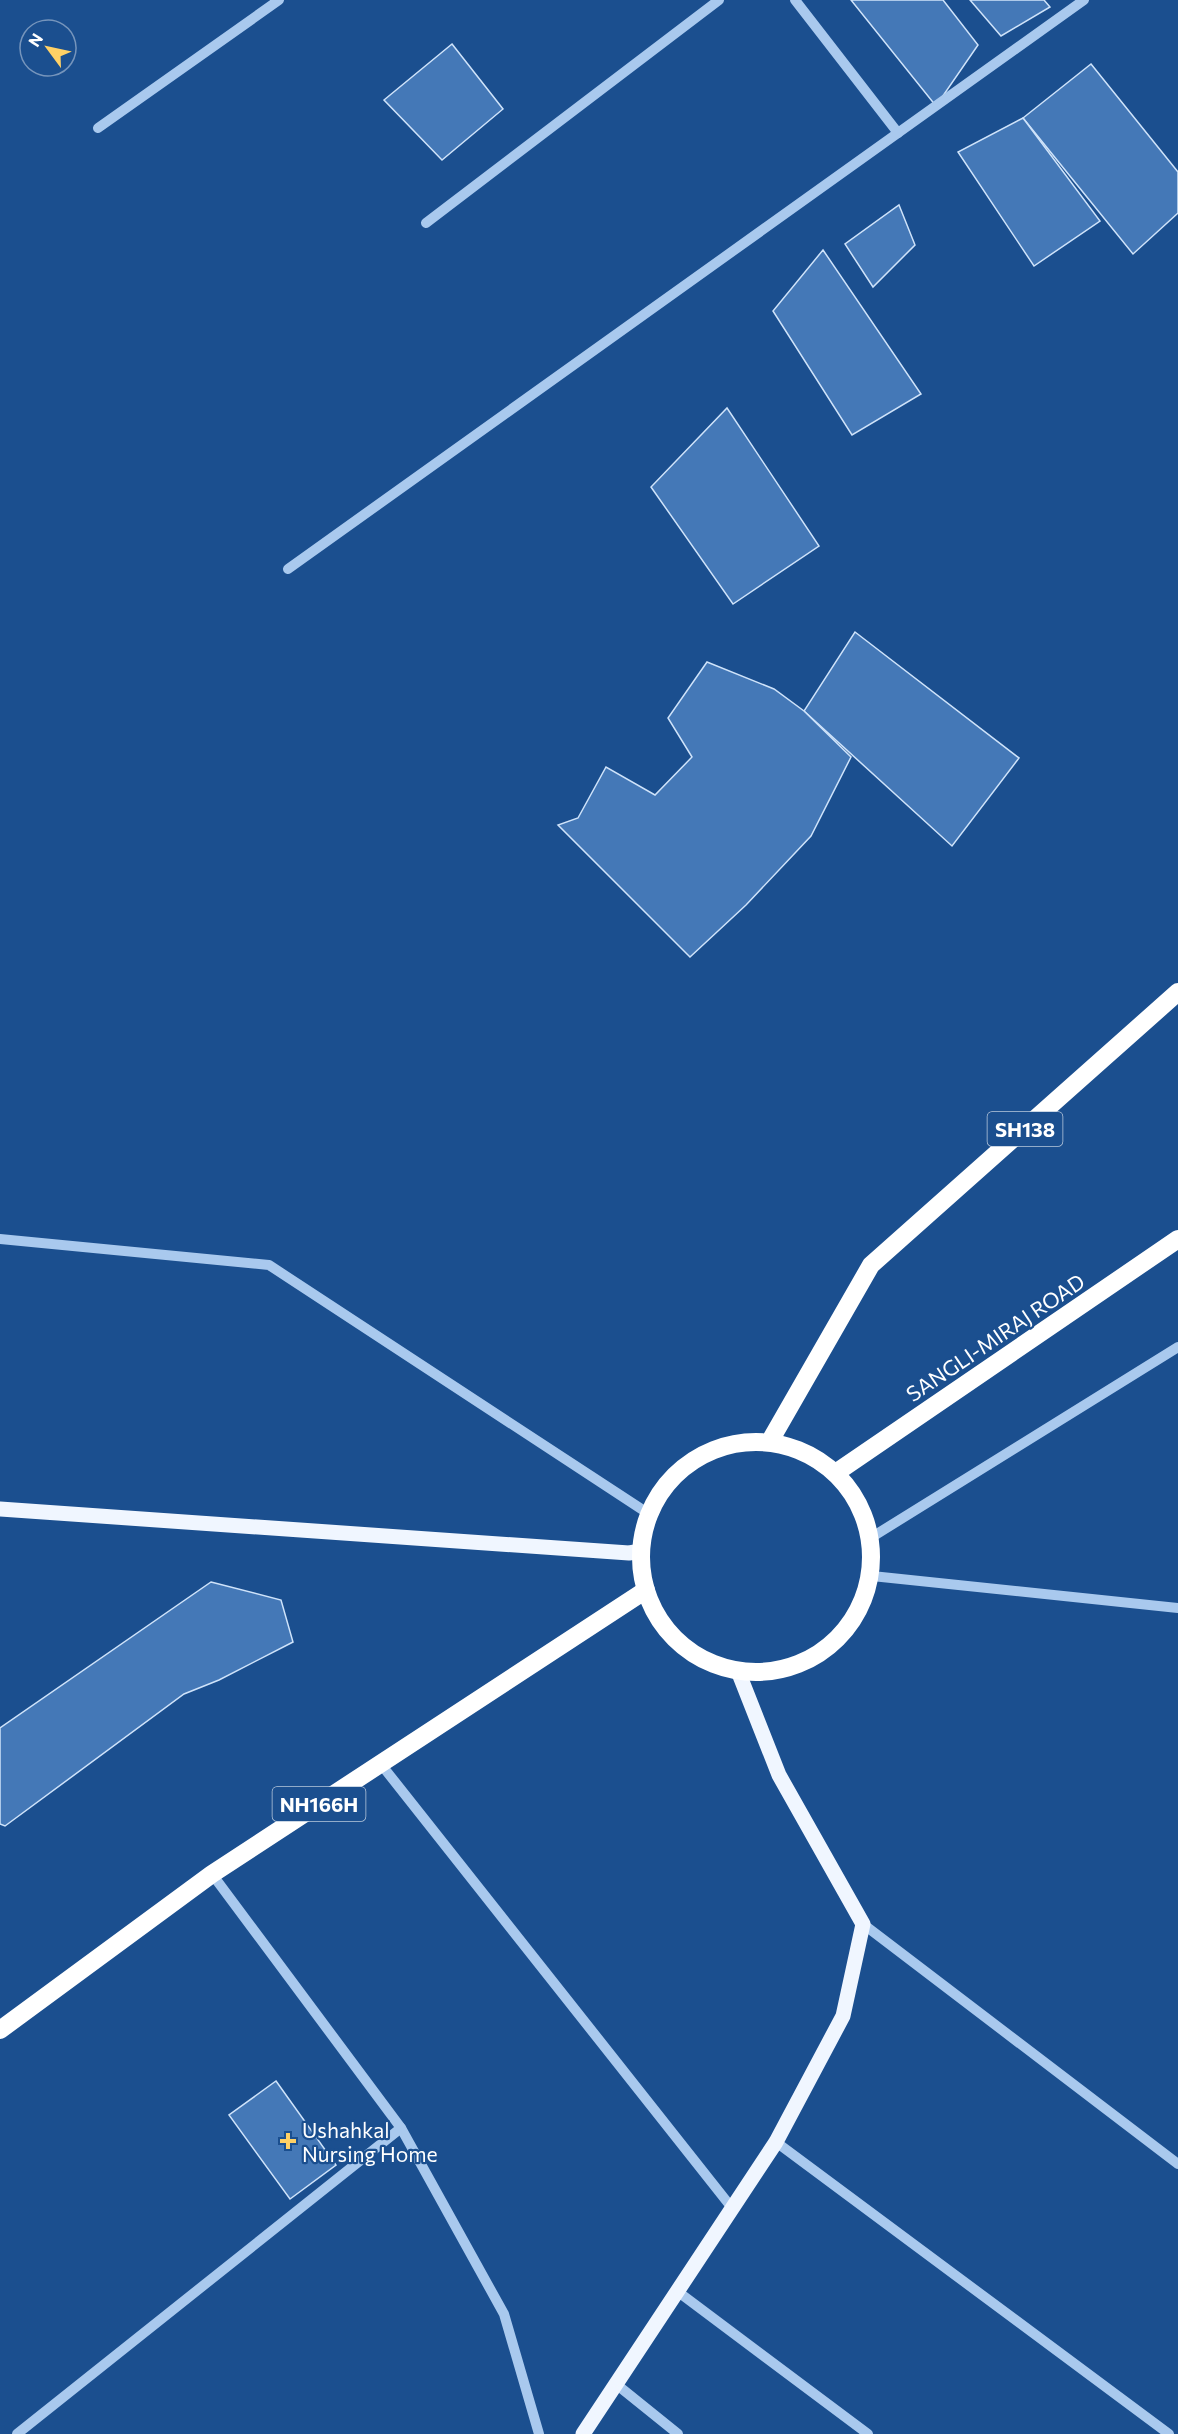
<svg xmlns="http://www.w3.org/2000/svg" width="1178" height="2434" font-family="Commissioner,sans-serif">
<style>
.building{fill:#4478b7;stroke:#cfe3fa;stroke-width:1.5}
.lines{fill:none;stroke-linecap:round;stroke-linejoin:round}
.minor{stroke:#a9c9ee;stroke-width:10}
.major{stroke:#f0f6ff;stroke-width:15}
.highway{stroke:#fff;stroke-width:18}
.poi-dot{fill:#ffd166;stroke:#1b4f8f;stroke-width:2}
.labels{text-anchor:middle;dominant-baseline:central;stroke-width:4.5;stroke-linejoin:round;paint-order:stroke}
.shield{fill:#1b4f8f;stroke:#bbcadd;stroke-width:1.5}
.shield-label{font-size:20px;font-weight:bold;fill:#fff}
.street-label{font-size:21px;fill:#fff;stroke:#1b4f8f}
.poi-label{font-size:21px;fill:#fff;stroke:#1b4f8f;text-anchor:start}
</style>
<rect width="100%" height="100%" fill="#1b4f8f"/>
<!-- building -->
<g class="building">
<polygon points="851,0 943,0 978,45 936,106"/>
<polygon points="970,0 1044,0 1050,7 1001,36"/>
<polygon points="452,44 503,109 442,160 384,100"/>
<polygon points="1091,64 1178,172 1178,213 1133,254 1023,118"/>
<polygon points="1023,118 1100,221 1034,266 958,152"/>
<polygon points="899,205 915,245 873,287 845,244"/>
<polygon points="823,250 921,394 852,435 773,311"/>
<polygon points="727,408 819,546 733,604 651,487"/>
<polygon points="855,632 1019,758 952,846 804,711"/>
<polygon points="707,662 774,689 804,711 851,757 811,836 746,905 690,957 558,825 578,818 606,767 655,795 692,757 668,718"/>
<polygon points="211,1582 281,1600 293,1642 219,1680 184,1694 5,1826 0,1824 0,1728"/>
<polygon points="276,2081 336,2165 290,2199 229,2115"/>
</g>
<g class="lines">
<!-- minor -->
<g class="minor">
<polyline points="795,0 898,133"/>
<polyline points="98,128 279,0"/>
<polyline points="426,223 719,0"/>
<polyline points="288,569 1084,0"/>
<polyline points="0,1239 269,1265 649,1514"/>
<polyline points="872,1537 1178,1347"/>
<polyline points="872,1576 1178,1608"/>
<polyline points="380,1763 732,2208"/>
<polyline points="212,1874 401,2128 504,2314 539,2434"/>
<polyline points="863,1924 1178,2164"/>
<polyline points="776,2142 1169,2434"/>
<polyline points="677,2291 868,2434"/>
<polyline points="616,2384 678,2434"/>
<polyline points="17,2434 401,2128"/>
</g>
<!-- major -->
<g class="major">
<polyline points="0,1509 629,1553 641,1551"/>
<polyline points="583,2434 776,2142 843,2016 863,1924 779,1775 738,1671"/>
</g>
<!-- highway -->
<g class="highway">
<polyline points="770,1441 871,1265 1178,992"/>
<circle cx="756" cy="1557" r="115"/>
<polyline points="837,1472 1178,1239"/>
<polyline points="0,2030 212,1874 646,1590"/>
</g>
</g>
<!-- markers -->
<path class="poi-dot" d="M285 2132h6v6h6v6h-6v6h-6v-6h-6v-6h6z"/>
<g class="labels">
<!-- shield labels -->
<g class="shield">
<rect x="987.5" y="1112" width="75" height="34" rx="4.5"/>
<rect x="272.5" y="1787" width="93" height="34" rx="4.5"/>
</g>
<g class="shield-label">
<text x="1025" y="1129">SH138</text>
<text x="319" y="1804">NH166H</text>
</g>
<!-- street labels -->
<g class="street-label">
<text transform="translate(995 1337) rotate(-34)">SANGLI-MIRAJ ROAD</text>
</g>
<!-- poi labels -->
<g class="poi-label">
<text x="302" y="2129">Ushahkal<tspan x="302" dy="24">Nursing Home</tspan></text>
</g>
</g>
<!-- north arrow -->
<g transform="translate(48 48) rotate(303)"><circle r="28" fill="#1b4f8f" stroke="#7695bc" stroke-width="1.5"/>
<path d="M0-4.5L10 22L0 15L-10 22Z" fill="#ffd166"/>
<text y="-9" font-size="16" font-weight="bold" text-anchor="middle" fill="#ffffff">N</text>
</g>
</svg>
